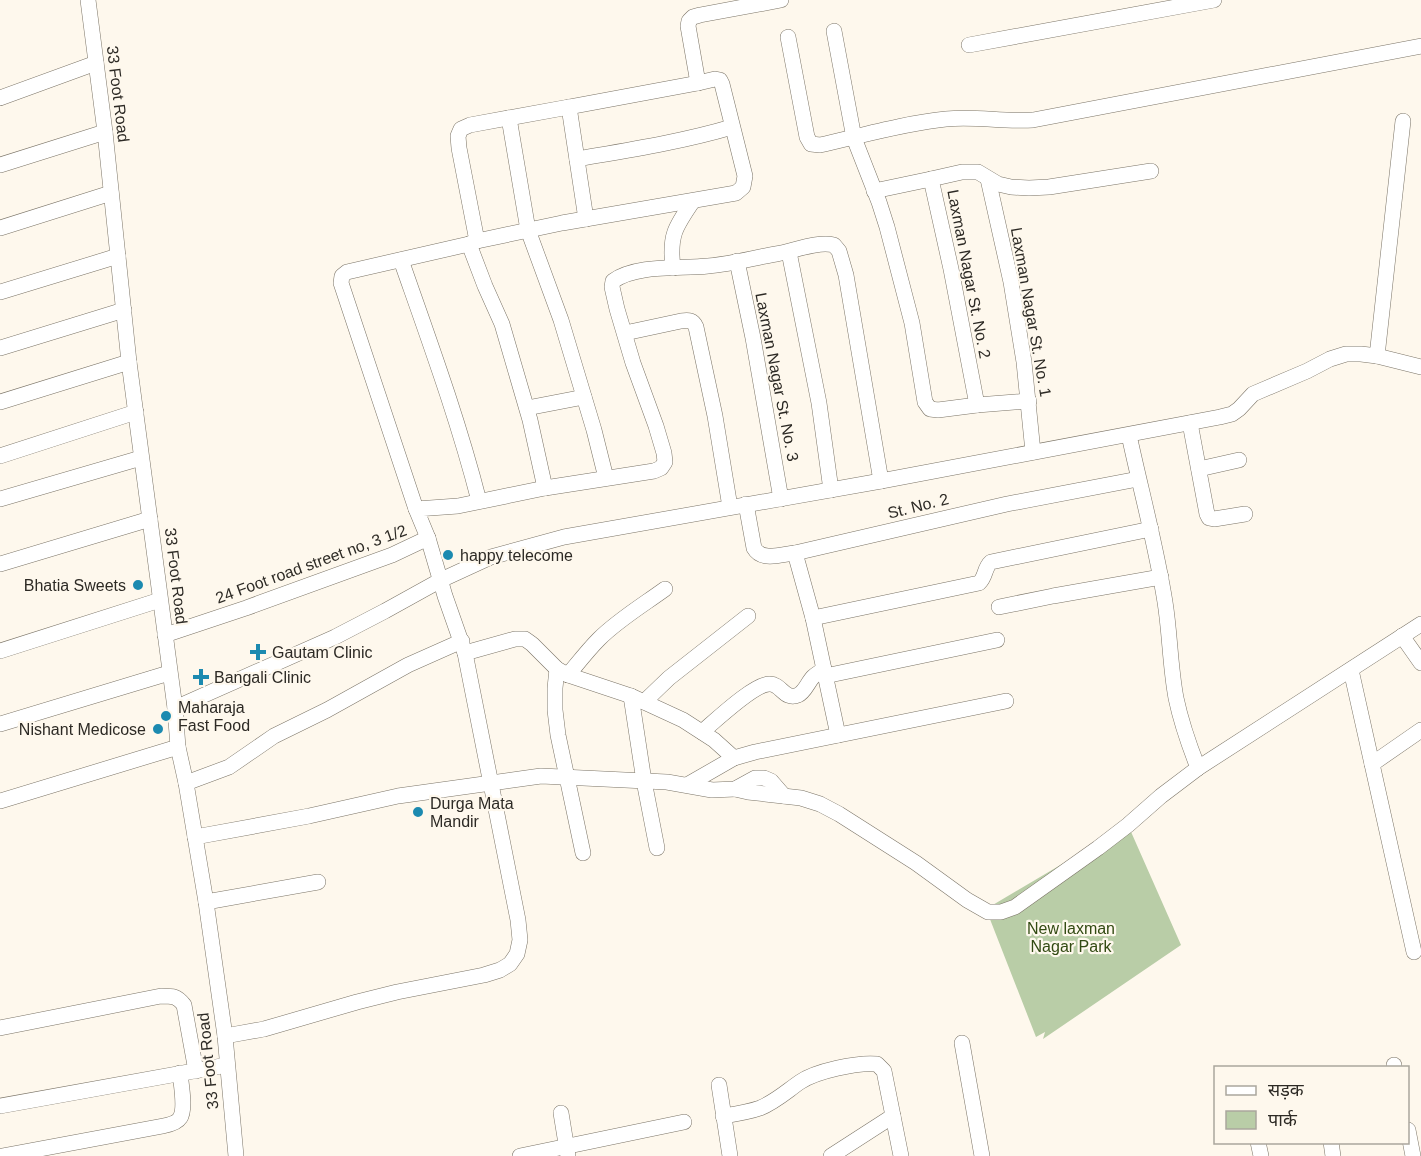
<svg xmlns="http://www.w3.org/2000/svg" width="1421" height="1156" font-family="Arial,'Noto Sans Devanagari',sans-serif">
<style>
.green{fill:#b9cda7}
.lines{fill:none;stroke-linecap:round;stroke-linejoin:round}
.street-casing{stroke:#7b7467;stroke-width:16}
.street{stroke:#fff;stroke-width:15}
.poi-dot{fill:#1c8ab0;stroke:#fef8ed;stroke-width:2}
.labels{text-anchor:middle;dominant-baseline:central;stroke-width:4.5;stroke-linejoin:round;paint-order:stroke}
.street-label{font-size:16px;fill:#2d2a25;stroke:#fef8ed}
.poi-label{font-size:16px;fill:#2d2a25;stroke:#fef8ed;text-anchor:start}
.park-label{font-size:16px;fill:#324a12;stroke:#fef8ed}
</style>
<rect width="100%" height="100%" fill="#fef8ed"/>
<!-- green -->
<polygon class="green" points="1128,825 1181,945 1043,1039 1045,1032 1036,1037 986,909"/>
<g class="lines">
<!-- street casing -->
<g class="street-casing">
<g id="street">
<polyline points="88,0 105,132 129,362 175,708 178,747 186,783 206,902 225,1036 236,1156"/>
<polyline points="834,31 854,138 879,202 887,227 912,323 925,402 930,409 938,410 977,405"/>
<path d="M788 37 807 137 811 144 820 145C860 136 905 123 946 119 975 116 1004 122 1033 120L1421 46"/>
<polyline points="969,45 1214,0"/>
<polyline points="0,98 96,63"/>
<polyline points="509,118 528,230 561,320 594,430 606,478"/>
<path d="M577 159C629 150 681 142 732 127"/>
<polyline points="0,165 105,132"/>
<polyline points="988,179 1011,282 1024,362 1033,452"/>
<polyline points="874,191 931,179"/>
<polyline points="586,219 569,107 698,83"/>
<polyline points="0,228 111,193"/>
<polyline points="477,241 459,148 458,136 461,129 470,125 569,107"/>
<polyline points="469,244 485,286 502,324 530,420 545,488"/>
<polyline points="789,252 819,403 831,490"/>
<path d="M401 260C429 340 458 419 479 501"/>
<polyline points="737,261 753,338 781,499"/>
<path d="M673 268C669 236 675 227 693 201"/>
<polyline points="0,292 118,256"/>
<path d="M625 333 681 321C689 320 693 320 696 327L715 416 730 507"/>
<polyline points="0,348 124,310"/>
<polyline points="1377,356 1403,121"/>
<polyline points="1029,401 977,405 951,269 931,179 962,172 978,172 998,184 1011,187 1029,188 1049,187 1151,171"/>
<polyline points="0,402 129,362"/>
<polyline points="527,408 584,397"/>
<polyline points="1190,423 1207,514 1209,518 1214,519 1245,514"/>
<path d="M1129 435C1141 491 1156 545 1165 602 1170 633 1170 666 1176 698 1181 722 1189 745 1198 768L1421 624"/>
<polyline points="0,456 136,412"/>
<polyline points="1199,469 1239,460"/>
<polyline points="0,499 141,458"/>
<path d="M746 504 754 548C762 562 782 554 795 553L1007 504 1138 479"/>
<polyline points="416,509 341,283 342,276 347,272 469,244 477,241 562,223 736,193 743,187 745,176 722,84 720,80 715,79 698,83 688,26 689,21 693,17 700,15 781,0"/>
<path d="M428 538 416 509 458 506 545 488 654 471 661 468 665 462 664 453 656 426 633 363 617 309 612 287 613 281C637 264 680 269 708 266 731 264 753 258 776 254 794 251 817 241 834 245L839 251 846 275 881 481"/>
<polyline points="795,553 813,618 838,735"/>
<polyline points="0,564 150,519"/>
<polyline points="999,607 1053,596 1161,577"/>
<path d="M813 618 979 583C986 577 984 568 991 562L1151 529"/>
<polyline points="165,635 246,608 392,555 428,538 445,596 465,653 518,920 520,940 517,954 510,964 500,970 484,975 397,992 357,1002 264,1029 225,1036"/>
<polyline points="1402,636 1421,663"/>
<polyline points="0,651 160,600"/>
<polyline points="465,653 515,639 525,639 532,644 557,669 568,675 631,696 683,720 714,740 734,758"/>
<polyline points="557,669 555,688 555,710 558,735 583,853"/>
<polyline points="1351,670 1414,952"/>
<path d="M568 675C578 663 588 650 599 639 618 620 643 605 665 589"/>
<polyline points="825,676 997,640"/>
<polyline points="631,696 644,781 657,848"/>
<polyline points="644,702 669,678 748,616"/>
<polyline points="175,708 335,637 385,611 441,580 491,557 564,537 881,481 1220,417 1232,414 1239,409 1253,394 1307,371 1330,359 1346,354 1361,354 1377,356 1421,367"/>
<polyline points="0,724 169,673"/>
<path d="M702 732C715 721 755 683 770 684 781 684 785 701 798 695 805 692 808 682 813 677 816 674 820 672 824 669"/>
<polyline points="1372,764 1421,730"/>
<polyline points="186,783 229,767 274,736 327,710 408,665 462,641"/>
<polyline points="687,785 734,758 755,752 1006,701"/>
<polyline points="735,789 748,792 801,798 820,804 839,814 916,863 967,900 988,912 1001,912 1015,907 1098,848 1128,825 1161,796 1198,768"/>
<polyline points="0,801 178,747"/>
<polyline points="195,837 309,816 398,796 541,776 667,782 712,790 735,789 755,778 764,778 771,781 784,796"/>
<polyline points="206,902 318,882"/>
<path d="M0 1028 161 996C173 996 177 996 184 1005L196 1071"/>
<polyline points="962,1043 982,1156"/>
<polyline points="1394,1065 1394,1068"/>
<polyline points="719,1085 730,1156"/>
<polyline points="0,1106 227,1065"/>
<polyline points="561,1113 568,1156"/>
<path d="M723 1116C736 1114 749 1112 760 1108 775 1102 787 1091 800 1082 816 1071 858 1062 877 1064L884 1071 901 1156"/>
<polyline points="1408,1130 1413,1156"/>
<polyline points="1258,1142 1261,1156"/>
<polyline points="1331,1142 1333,1156"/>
<path d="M2 1156 163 1126C168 1125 177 1123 180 1118 186 1109 181 1084 180 1073"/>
<polyline points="520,1156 684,1122"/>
<polyline points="831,1156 893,1116"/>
</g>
</g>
<!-- street -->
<use href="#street" class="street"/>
</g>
<!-- markers -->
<g class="poi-dot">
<circle cx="448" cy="555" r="6"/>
<circle cx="138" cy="585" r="6"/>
<path d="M255 643h6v6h6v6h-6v6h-6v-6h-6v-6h6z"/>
<path d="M198 668h6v6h6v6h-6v6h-6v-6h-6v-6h6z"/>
<circle cx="166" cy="716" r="6"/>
<circle cx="158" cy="729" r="6"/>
<circle cx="418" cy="812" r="6"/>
</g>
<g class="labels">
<!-- street labels -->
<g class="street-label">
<text transform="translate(118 94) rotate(83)">33 Foot Road</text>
<text transform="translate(969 274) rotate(79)">Laxman Nagar St. No. 2</text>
<text transform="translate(1031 312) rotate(80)">Laxman Nagar St. No. 1</text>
<text transform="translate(777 377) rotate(79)">Laxman Nagar St. No. 3</text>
<text transform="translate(918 506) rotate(-14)">St. No. 2</text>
<text transform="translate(311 564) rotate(-20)">24 Foot road street no, 3 1/2</text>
<text transform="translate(176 576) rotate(83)">33 Foot Road</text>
<text transform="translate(208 1061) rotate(-96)">33 Foot Road</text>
</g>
<!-- poi labels -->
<g class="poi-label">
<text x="460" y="555">happy telecome</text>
<text x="126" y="585" text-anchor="end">Bhatia Sweets</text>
<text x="272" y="652">Gautam Clinic</text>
<text x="214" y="677">Bangali Clinic</text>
<text x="178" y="707">Maharaja<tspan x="178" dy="18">Fast Food</tspan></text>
<text x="146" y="729" text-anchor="end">Nishant Medicose</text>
<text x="430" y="803">Durga Mata<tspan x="430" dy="18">Mandir</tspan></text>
</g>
<!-- park labels -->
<g class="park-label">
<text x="1071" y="928">New laxman<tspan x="1071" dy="18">Nagar Park</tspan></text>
</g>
</g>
<!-- legend -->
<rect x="1214" y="1066" width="195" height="78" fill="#fef8ed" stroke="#aaa69d" stroke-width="1.5"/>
<rect x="1226" y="1086" width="30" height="9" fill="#ffffff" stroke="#aaa69d" stroke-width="1.5"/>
<text x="1268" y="1096" font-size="18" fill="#2d2a25">सड़क</text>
<rect x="1226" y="1111" width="30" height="18" fill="#b9cda7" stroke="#aaa69d" stroke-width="1.5"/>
<text x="1268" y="1126" font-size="18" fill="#2d2a25">पार्क</text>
</svg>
